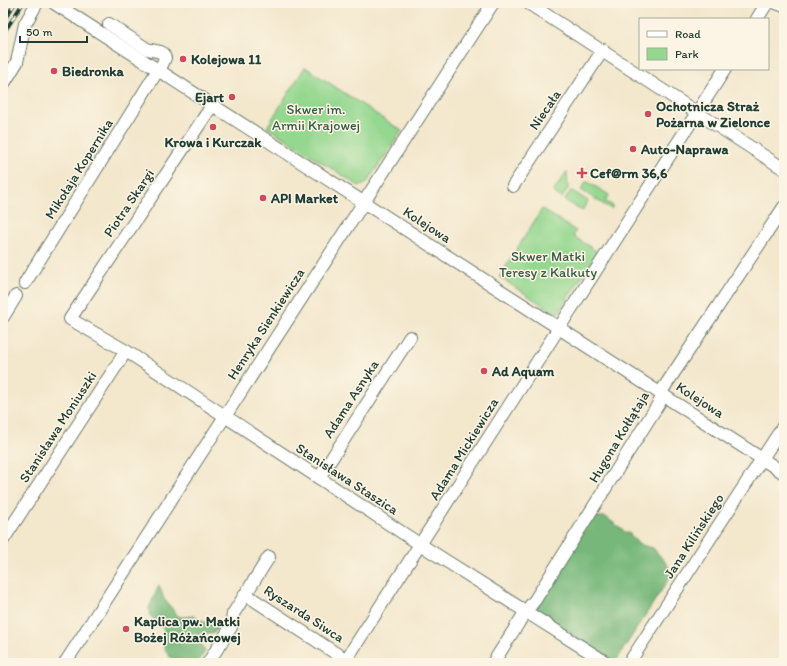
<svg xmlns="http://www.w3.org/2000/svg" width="787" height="666" font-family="Itim,sans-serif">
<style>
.green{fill:#94d78f;stroke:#5a8a62}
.forest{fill:#77b87a;stroke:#4b7a57}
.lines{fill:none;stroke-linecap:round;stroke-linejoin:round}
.minor-casing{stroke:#697869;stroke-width:14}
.minor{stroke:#fff;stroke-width:12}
.rail-casing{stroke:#1f3d34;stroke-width:4}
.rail{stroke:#fcf5e5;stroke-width:2.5;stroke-dasharray:8;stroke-linecap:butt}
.poi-dot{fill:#d1495b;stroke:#fcf5e5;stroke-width:1.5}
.labels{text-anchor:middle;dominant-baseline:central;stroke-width:3;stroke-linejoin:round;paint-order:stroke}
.poi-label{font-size:14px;font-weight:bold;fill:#1f3d34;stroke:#fcf5e5;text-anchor:start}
.park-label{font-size:14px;fill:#365c46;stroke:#fcf5e5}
.street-label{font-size:14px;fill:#1f3d34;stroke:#fcf5e5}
</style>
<rect width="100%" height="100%" fill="#fcf5e5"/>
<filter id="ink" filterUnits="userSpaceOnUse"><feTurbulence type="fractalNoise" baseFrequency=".025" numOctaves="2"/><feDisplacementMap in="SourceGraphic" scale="8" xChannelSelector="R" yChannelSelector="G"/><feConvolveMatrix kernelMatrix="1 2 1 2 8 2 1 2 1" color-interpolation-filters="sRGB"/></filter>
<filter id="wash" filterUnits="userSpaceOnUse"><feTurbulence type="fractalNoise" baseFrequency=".012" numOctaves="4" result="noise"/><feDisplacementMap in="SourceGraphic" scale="16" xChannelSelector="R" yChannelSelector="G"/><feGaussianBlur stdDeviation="0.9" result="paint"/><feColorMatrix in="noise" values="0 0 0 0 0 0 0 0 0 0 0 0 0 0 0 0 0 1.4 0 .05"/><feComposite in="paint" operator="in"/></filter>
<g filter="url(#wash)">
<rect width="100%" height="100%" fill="#f3e7cc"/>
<!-- green -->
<g class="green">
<polygon points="305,67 402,131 366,184 359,186 267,127"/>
<polygon points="567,171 568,188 562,198 553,192"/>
<polygon points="586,182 588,182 609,195 605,201 613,206 611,209 581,190"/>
<polygon points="571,190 588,201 582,211 565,200"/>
<polygon points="542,209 576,231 573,236 598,252 558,313 555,313 499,277"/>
</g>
<!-- forest -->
<g class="forest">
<polygon points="592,517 606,517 625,532 630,534 638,544 653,548 667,564 672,574 615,662 540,615 537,611 538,605"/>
<path d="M159 585 164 599 179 617 195 616 206 623 214 618 219 626 213 634 205 633 200 641 205 651 198 663H170L172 659C163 649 160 643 164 630L159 623 150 616 149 608Z"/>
</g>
</g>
<g filter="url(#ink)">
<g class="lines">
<!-- minor casing -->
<g class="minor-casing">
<g id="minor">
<polyline points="54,3 784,473"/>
<polyline points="528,3 784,169"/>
<polyline points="776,3 784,6"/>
<polyline points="757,19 767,3"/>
<polyline points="109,24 147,49 161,52 163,54 165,58 162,65"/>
<polyline points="3,85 17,62 25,24 37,3"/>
<polyline points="213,104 70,319 126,351 421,545 607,663"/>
<polyline points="513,186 603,50"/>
<polyline points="25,283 158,70"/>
<polyline points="3,317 16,296"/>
<polyline points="319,478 410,337"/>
<polyline points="3,540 126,351"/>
<polyline points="245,594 346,660"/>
<polyline points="65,663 493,3"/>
<polyline points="208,663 231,627 233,614 269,557"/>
<polyline points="344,663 725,69"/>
<polyline points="493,663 526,611 535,600 659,403 661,399 663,389 784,207"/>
<polyline points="629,663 784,425"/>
</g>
</g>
<!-- minor -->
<use href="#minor" class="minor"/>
<!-- rail casing -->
<g class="rail-casing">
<g id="rail">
<polyline points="3,8 7,3"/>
<polyline points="3,22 15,3"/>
<polyline points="3,34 23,3"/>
</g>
</g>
<!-- rail -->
<use href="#rail" class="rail"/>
</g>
</g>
<!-- markers -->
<g class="poi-dot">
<circle cx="183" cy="59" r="4"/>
<circle cx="54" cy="71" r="4"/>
<circle cx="232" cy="97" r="4"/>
<circle cx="648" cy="114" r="4"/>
<circle cx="213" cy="127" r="4"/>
<circle cx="633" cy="149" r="4"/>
<path d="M580 167h4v4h4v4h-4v4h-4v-4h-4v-4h4z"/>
<circle cx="263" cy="198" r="4"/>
<circle cx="484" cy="371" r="4"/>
<circle cx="126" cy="629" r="4"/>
</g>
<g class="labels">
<!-- poi labels -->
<g class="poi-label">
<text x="191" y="59">Kolejowa 11</text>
<text x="62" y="71">Biedronka</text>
<text x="224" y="97" text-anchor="end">Ejart</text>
<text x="656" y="106">Ochotnicza Straż<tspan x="656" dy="16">Pożarna w Zielonce</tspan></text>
<text x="213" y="142" text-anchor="middle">Krowa i Kurczak</text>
<text x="641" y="149">Auto-Naprawa</text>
<text x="590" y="173">Cef@rm 36,6</text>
<text x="271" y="198">API Market</text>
<text x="492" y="371">Ad Aquam</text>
<text x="134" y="621">Kaplica pw. Matki<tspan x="134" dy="16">Bożej Różańcowej</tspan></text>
</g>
<!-- park labels -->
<g class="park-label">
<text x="316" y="109">Skwer im.<tspan x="316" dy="16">Armii Krajowej</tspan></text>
<text x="548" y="256">Skwer Matki<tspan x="548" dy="16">Teresy z Kalkuty</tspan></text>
</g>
<!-- street labels -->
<g class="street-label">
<text transform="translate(545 110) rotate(-56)">Niecała</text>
<text transform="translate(79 169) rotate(-58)">Mikołaja Kopernika</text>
<text transform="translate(129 203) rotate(-56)">Piotra Skargi</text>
<text transform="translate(427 225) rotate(33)">Kolejowa</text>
<text transform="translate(266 324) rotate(-57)">Henryka Sienkiewicza</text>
<text transform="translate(351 399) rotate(-57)">Adama Asnyka</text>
<text transform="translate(700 400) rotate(33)">Kolejowa</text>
<text transform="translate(58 427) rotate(-57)">Stanisława Moniuszki</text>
<text transform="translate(619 437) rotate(-59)">Hugona Kołłątaja</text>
<text transform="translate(464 449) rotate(-58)">Adama Mickiewicza</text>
<text transform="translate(347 479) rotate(33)">Stanisława Staszica</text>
<text transform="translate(694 536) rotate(-57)">Jana Kilińskiego</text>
<text transform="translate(304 614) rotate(33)">Ryszarda Siwca</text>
</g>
</g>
<!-- margin -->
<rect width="787" height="666" fill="none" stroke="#fcf5e5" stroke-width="16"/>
<!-- legend -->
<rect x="639" y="18" width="130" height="52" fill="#fcf5e5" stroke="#a4ab9e"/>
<rect x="647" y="31" width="20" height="6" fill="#ffffff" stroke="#a4ab9e"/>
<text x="675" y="38" font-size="12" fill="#1f3d34">Road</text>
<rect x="647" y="48" width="20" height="12" fill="#94d78f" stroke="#a4ab9e"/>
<text x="675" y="58" font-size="12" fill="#1f3d34">Park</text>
<!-- scale -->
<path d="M20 36v6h67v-6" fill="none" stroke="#1f3d34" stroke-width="2"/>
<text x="26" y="36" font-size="12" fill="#1f3d34" stroke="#fcf5e5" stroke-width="3" paint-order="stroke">50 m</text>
</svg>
